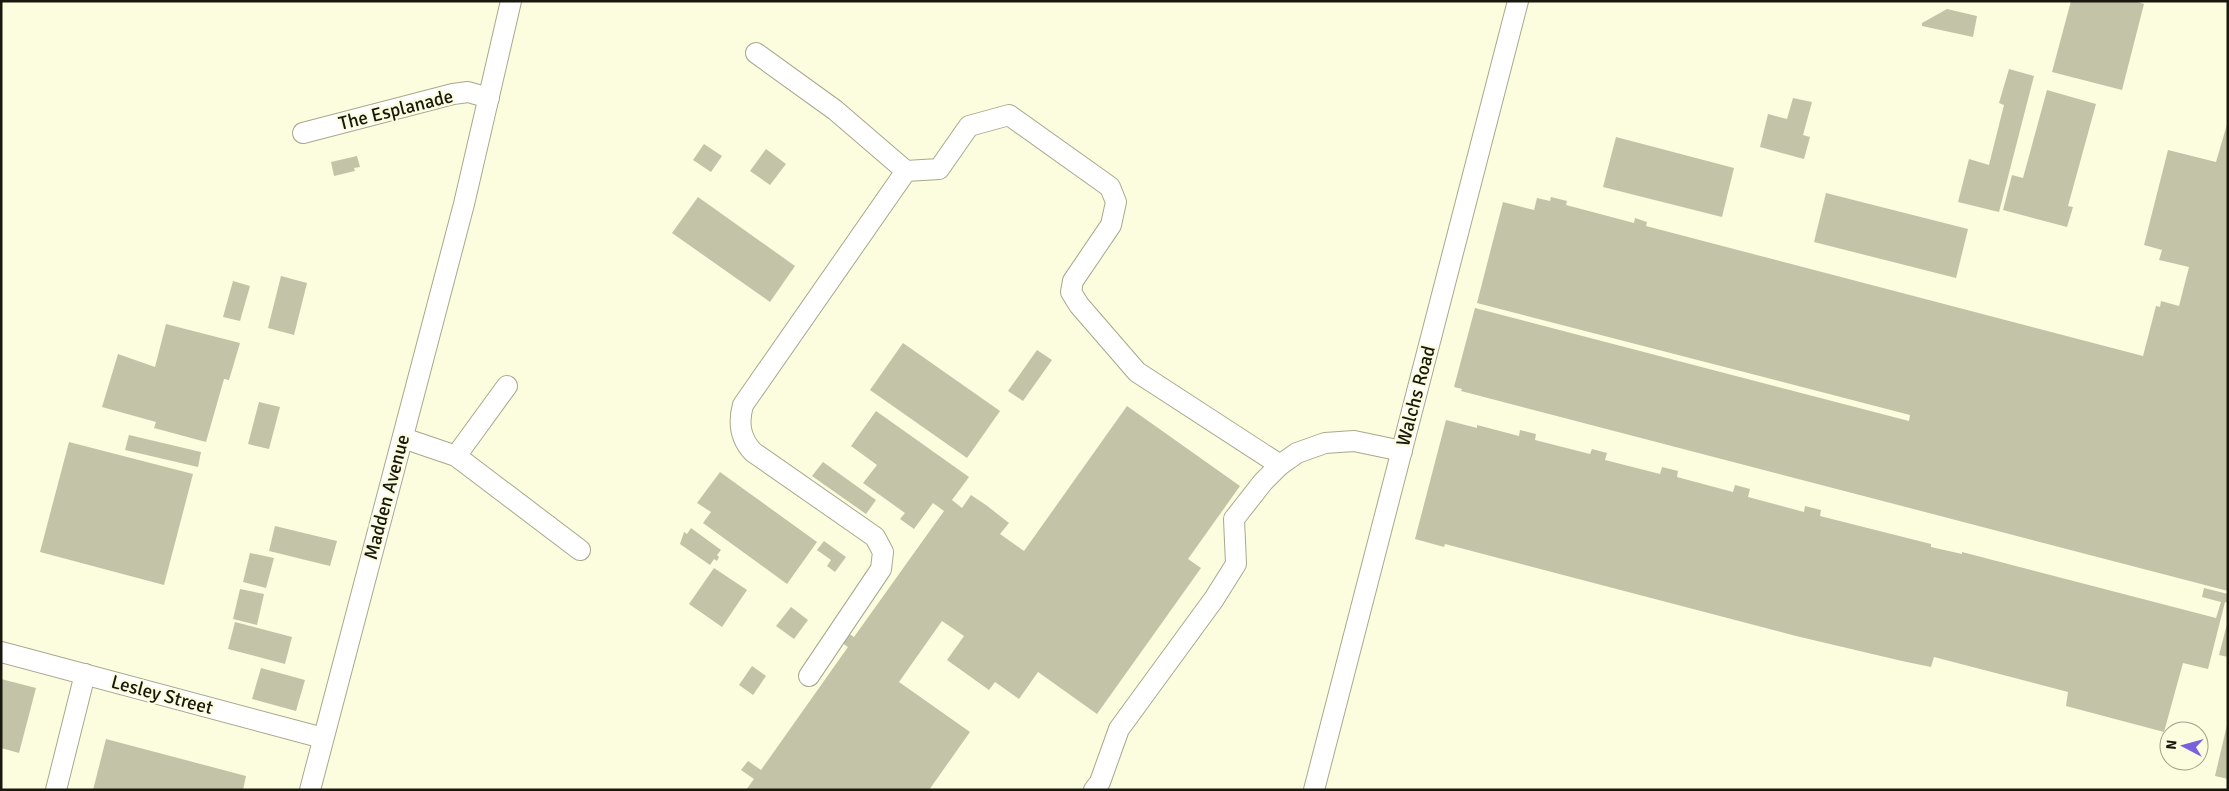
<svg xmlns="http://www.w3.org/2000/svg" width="2229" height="791" font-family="Signika,sans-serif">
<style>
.building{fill:#c3c3a8}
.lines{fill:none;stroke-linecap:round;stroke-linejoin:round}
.minor-casing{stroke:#a8a88d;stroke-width:22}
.minor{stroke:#fff;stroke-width:20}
.labels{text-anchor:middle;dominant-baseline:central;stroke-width:4.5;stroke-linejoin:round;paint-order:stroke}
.street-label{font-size:19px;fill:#18180e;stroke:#fcfcdf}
</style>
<rect width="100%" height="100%" fill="#fcfcdf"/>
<!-- building -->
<g class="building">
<polygon points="2071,1 2135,1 2144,4 2122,90 2052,72"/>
<polygon points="1947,9 1977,16 1973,37 1922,26 1922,23"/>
<polygon points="2009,69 2034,76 1999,212 1958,202 1969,159 1989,165 2004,105 1999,103"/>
<polygon points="2047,90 2096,104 2068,206 2073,207 2067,227 2003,210 2012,175 2023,178"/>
<polygon points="1793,98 1812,102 1803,135 1810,137 1804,159 1760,147 1768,114 1787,119"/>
<polygon points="2228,121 2228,591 1461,391 1462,389 1454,387 1475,308 1909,421 1910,415 1477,303 1503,202 1534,210 1537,198 1550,201 1551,197 1567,201 1566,205 1634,223 1635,218 1647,222 1646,226 2143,356 2156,306 2160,307 2161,301 2179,306 2189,267 2159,260 2162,250 2144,245 2168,150 2216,162"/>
<polygon points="1616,137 1734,168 1722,217 1603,187"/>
<polygon points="704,144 722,156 711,172 693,160"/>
<polygon points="766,149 786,164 770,185 750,171"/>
<polygon points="357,156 360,167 354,168 355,171 334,176 331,162"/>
<polygon points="1826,193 1968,229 1956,278 1814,242"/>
<polygon points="698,197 795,266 770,302 672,233"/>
<polygon points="281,276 307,283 294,335 268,328"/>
<polygon points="233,281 250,286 240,321 223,317"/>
<polygon points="166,324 240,343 229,380 224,379 206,442 154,428 156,422 102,407 118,354 155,367"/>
<polygon points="903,343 1000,411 967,458 870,390"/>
<polygon points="1037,350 1052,360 1023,401 1008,391"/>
<polygon points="259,402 280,407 269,449 248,444"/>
<polygon points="1127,406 1240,486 1188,559 1201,568 1097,714 1038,672 1019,699 995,682 989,690 947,660 964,636 942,621 899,682 970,732 929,790 746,790 754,779 741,770 748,761 761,770 848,647 841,642 848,633 854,637 944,511 933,503 914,529 900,519 905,513 863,483 877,465 851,446 876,411 969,477 952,500 962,508 971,495 986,505 1009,523 1000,534 1024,551"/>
<polygon points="1446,420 1477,428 1477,425 1519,436 1520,430 1536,434 1535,440 1590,454 1592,449 1607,453 1605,460 1660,474 1662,467 1678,471 1677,477 1733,492 1735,485 1750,489 1748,497 1804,512 1805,506 1821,510 1820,516 1931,544 1931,547 1962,554 1962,552 2216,618 2221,602 2202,597 2204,588 2228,594 2228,603 2225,602 2208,669 2183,663 2164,732 2066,706 2068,692 1934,657 1931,667 1902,661 1796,636 1445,544 1444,547 1415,539"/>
<polygon points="129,435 201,452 198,467 125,450"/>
<polygon points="69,442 193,474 164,585 40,552"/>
<polygon points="823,462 876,500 866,514 812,476"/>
<polygon points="720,472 817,542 787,584 703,523 711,512 697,503"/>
<polygon points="275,526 337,541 330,566 269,551"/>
<polygon points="691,528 721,550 717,555 719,557 717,561 714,559 710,565 680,544 684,532 687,534"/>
<polygon points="824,541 846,557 835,572 827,566 831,560 817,550"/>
<polygon points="250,553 274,558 266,588 243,582"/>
<polygon points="714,568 747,590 722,627 689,604"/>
<polygon points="240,589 264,594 257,625 233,619"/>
<polygon points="791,607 808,620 794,639 776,626"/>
<polygon points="235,622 292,637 285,664 228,649"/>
<polygon points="2227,624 2228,624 2228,657 2219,655"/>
<polygon points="752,666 766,676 753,695 739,685"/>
<polygon points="261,668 305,680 296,711 252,699"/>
<polygon points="1,679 36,688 19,753 1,748"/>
<polygon points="2227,725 2228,725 2228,779 2215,776"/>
<polygon points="106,739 246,776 243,790 93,790"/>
</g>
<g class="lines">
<!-- minor casing -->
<g class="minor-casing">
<g id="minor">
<polyline points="756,53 835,110 906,171 939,169 969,126 1009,115 1110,187 1116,202 1111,225 1073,281 1071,292 1079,305 1137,372 1280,465"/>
<polyline points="303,133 453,94 468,92 489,98"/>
<polyline points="403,438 456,456 580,550"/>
<polyline points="456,456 507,386"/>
<polyline points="1,652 323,738"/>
<path d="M809 676 881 569 883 552 875 537 753 452C740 438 738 423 743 405L906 171"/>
<polyline points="56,790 85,674"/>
<polyline points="310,790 464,204 511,1"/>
<polyline points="1094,790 1100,782 1119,729 1214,599 1236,564 1234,519 1263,482 1280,465 1297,453 1325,443 1354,441 1402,451"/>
<polyline points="1314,790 1518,1"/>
</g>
</g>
<!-- minor -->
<use href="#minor" class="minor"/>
</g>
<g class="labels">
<!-- street labels -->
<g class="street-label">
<text transform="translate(396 110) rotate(-14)">The Esplanade</text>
<text transform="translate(1416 396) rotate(-75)">Walchs Road</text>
<text transform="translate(387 497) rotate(-75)">Madden Avenue</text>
<text transform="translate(162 695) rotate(15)">Lesley Street</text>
</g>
</g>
<!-- border -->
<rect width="2229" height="791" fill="none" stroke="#18180e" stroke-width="5"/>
<!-- north arrow -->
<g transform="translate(2184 746) rotate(276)"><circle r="24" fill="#fcfcdf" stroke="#a1a18b"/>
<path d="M0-4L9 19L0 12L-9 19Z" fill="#7861dc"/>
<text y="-8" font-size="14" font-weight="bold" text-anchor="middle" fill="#18180e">N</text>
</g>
</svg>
